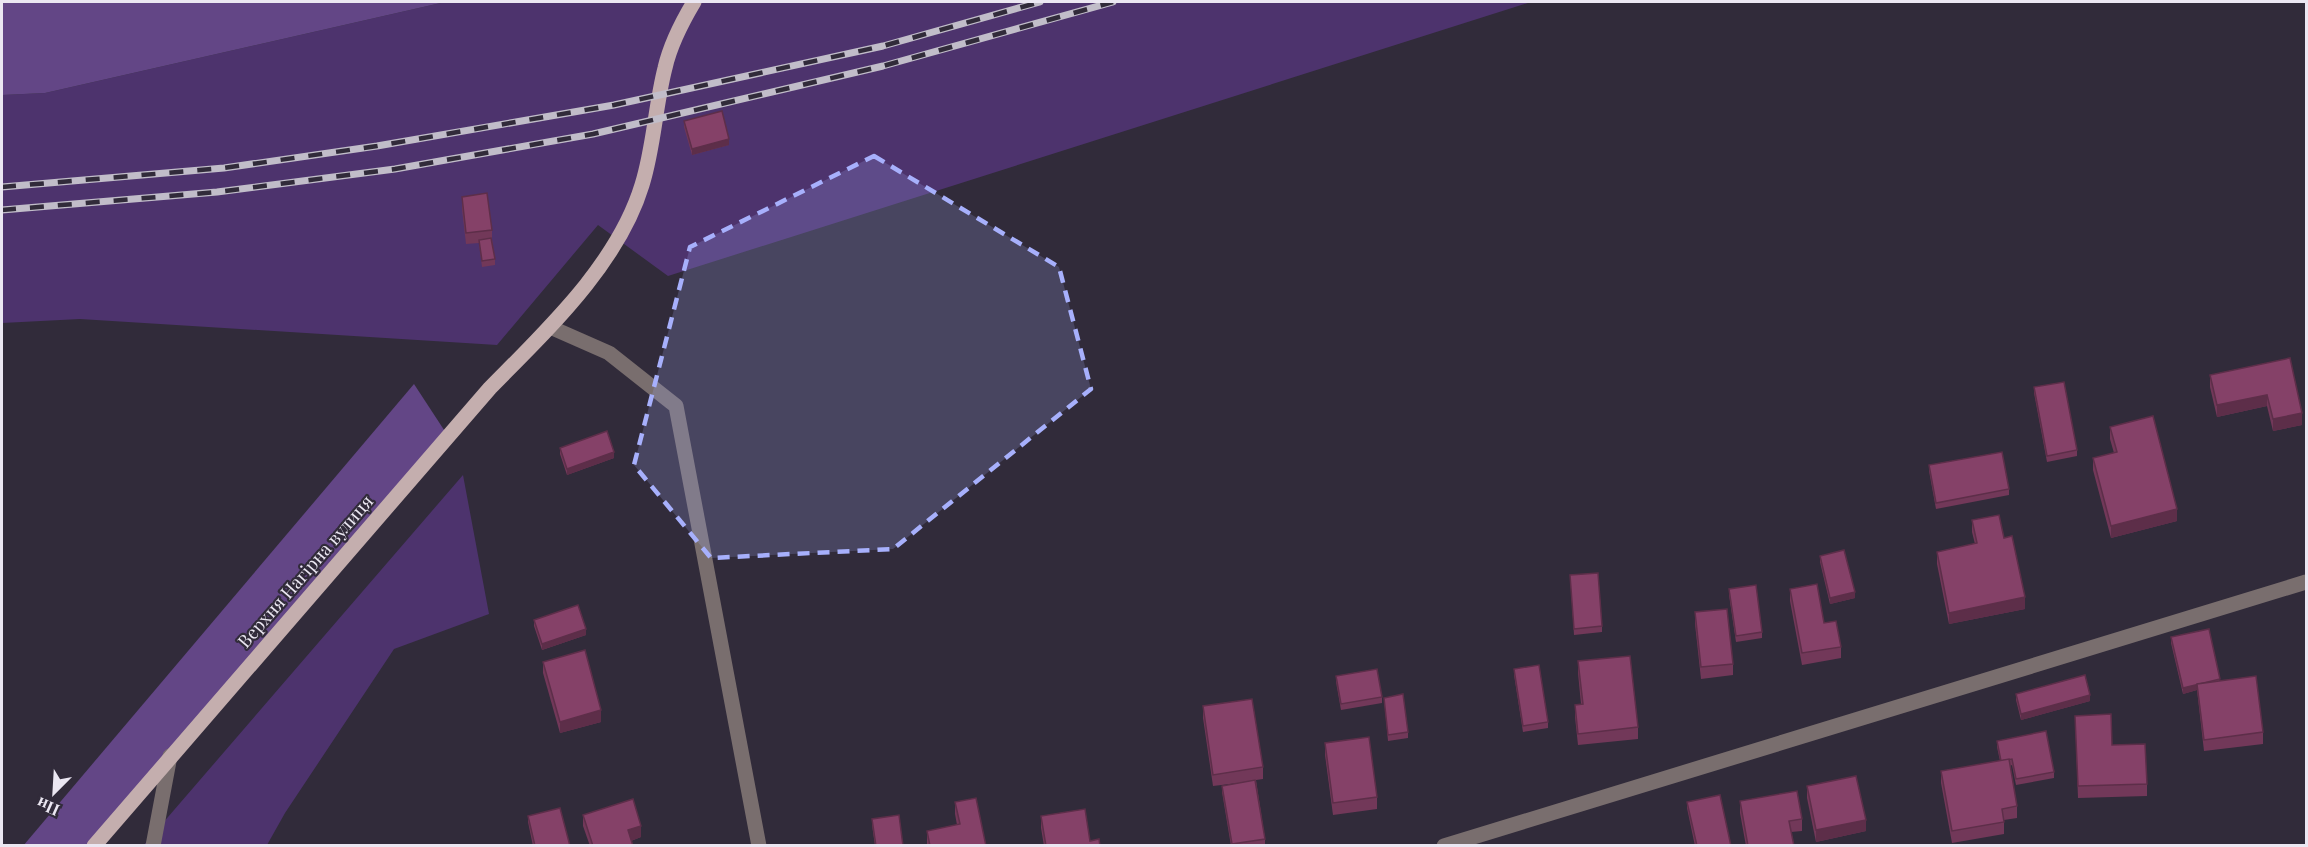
<svg xmlns="http://www.w3.org/2000/svg" width="2308" height="847" font-family="'Playfair Display',serif">
<style>
.green{fill:#4d336d}
.forest{fill:#634686}
.lines{fill:none;stroke-linecap:round;stroke-linejoin:round}
.minor{stroke:#796e6e;stroke-width:15}
.major{stroke:#c4aeae;stroke-width:15}
.rail-casing{stroke:#c1bdc9;stroke-width:7}
.rail{stroke:#312b3a;stroke-width:4.5;stroke-dasharray:14;stroke-linecap:butt}
.wall{fill:#723859}
.shaded-wall{fill:#5d2e49}
.building{fill:#854168;stroke:#5d2e49;stroke-width:1.5}
.marked{fill:#a7b0fc;fill-opacity:0.2;stroke:#a7b0fc;stroke-width:4.5;stroke-dasharray:12 8;stroke-linejoin:round}
.labels{text-anchor:middle;dominant-baseline:central;stroke-width:4.5;stroke-linejoin:round;paint-order:stroke}
.street-label{font-size:18px;fill:#ebe7f2;stroke:#312b3a}
</style>
<rect width="100%" height="100%" fill="#312b3a"/>
<!-- green -->
<g class="green">
<polygon points="445,2 1531,2 668,276 598,225 497,345 80,319 2,323 2,95 45,93"/>
<polygon points="463,475 489,614 394,649 285,813 267,845 143,846"/>
</g>
<!-- forest -->
<g class="forest">
<polygon points="2,2 445,2 45,93 2,95"/>
<polygon points="414,384 448,436 94,845 23,846"/>
</g>
<g class="lines">
<!-- minor -->
<g class="minor">
<polyline points="550,327 609,353 676,406 759,846"/>
<polyline points="153,846 170,756"/>
<polyline points="1444,846 2306,582"/>
</g>
<!-- major -->
<path class="major" d="M94 846 490 388C547 330 618 264 642 185 654 147 655 107 665 68 670 46 682 22 694 2"/>
<!-- rail casing -->
<g class="rail-casing">
<g id="rail">
<polyline points="2,187 224,168 377,146 614,105 883,46 1040,2"/>
<polyline points="2,210 217,192 395,169 593,134 883,66 1113,2"/>
</g>
</g>
<!-- rail -->
<use href="#rail" class="rail"/>
</g>
<!-- wall -->
<g class="wall">
<polygon points="684,121 729,145 692,155 684,127"/>
<polygon points="462,197 492,230 492,239 495,259 495,265 482,267 479,243 466,244 462,209"/>
<polygon points="2290,358 2302,425 2273,431 2267,406 2217,417 2210,387 2210,375"/>
<polygon points="2034,387 2077,450 2077,456 2047,462 2034,393"/>
<polygon points="2110,427 2177,521 2111,538 2093,470 2093,458 2114,453 2110,439"/>
<polygon points="560,448 614,458 567,475 560,454"/>
<polygon points="1929,465 2009,489 2009,495 1936,509 1929,471"/>
<polygon points="1972,520 2004,538 2025,609 1949,624 1937,564 1937,552 1975,544 1972,532"/>
<polygon points="1820,556 1855,598 1830,604 1820,562"/>
<polygon points="1570,575 1602,626 1602,632 1574,635"/>
<polygon points="1729,589 1762,632 1762,638 1736,642 1729,595"/>
<polygon points="1790,589 1824,623 1841,647 1841,658 1802,665 1790,601"/>
<polygon points="1695,612 1733,664 1733,675 1701,679 1695,624"/>
<polygon points="534,620 586,635 542,650 534,626"/>
<polygon points="2171,637 2220,681 2263,732 2263,744 2204,751 2197,690 2183,694 2171,643"/>
<polygon points="1578,661 1638,727 1638,739 1578,745 1575,717 1575,705 1581,704 1578,673"/>
<polygon points="543,662 601,722 560,733 543,673"/>
<polygon points="1514,669 1548,722 1548,728 1523,732 1514,675"/>
<polygon points="1336,676 1382,697 1382,703 1341,710 1336,682"/>
<polygon points="2016,694 2090,701 2021,720 2016,700"/>
<polygon points="1384,698 1408,732 1408,738 1388,741"/>
<polygon points="1203,706 1263,767 1263,779 1256,780 1265,839 1265,845 1231,846 1222,792 1222,786 1238,783 1213,786 1203,718"/>
<polygon points="2075,716 2112,745 2147,784 2147,796 2078,798"/>
<polygon points="1997,741 2054,772 2054,778 2016,785 2012,765 2010,766 2017,806 2017,818 2004,820 2004,834 1952,843 1941,783 1941,771 2000,761 1997,747"/>
<polygon points="1325,743 1377,797 1377,809 1333,815 1325,755"/>
<polygon points="1807,786 1866,831 1816,842 1807,798"/>
<polygon points="1740,801 1802,819 1802,831 1791,832 1794,846 1746,846 1740,813"/>
<polygon points="955,802 986,846 927,846 927,831 957,825 955,814"/>
<polygon points="1687,802 1731,846 1695,846 1687,808"/>
<polygon points="583,815 641,837 631,841 633,846 590,846 583,826"/>
<polygon points="528,816 570,846 533,846 528,822"/>
<polygon points="1041,816 1090,841 1100,846 1044,846 1041,828"/>
<polygon points="872,819 903,846 875,846 872,825"/>
</g>
<!-- shaded-wall -->
<g class="shaded-wall">
<polygon points="729,139 729,145 692,155 692,149"/>
<polygon points="2267,395 2267,406 2217,417 2217,405"/>
<polygon points="2302,413 2302,425 2273,431 2273,419"/>
<polygon points="614,452 614,458 567,475 567,469"/>
<polygon points="2177,509 2177,521 2111,538 2111,526"/>
<polygon points="1855,592 1855,598 1830,604 1830,598"/>
<polygon points="2025,597 2025,609 1949,624 1949,613"/>
<polygon points="586,629 586,635 542,650 542,644"/>
<polygon points="2197,684 2197,690 2183,694 2183,688"/>
<polygon points="2090,695 2090,701 2021,720 2021,714"/>
<polygon points="601,710 601,722 560,733 560,722"/>
<polygon points="1866,820 1866,831 1816,842 1816,830"/>
<polygon points="641,826 641,837 628,842 628,830"/>
</g>
<!-- building -->
<g class="building">
<polygon points="722,111 729,139 692,149 684,121"/>
<polygon points="487,193 492,230 466,233 462,197"/>
<polygon points="491,238 495,259 482,261 479,240"/>
<polygon points="2290,358 2302,413 2273,419 2267,395 2217,405 2210,375"/>
<polygon points="2064,382 2077,450 2047,456 2034,387"/>
<polygon points="2153,416 2177,509 2111,526 2093,458 2117,452 2110,427"/>
<polygon points="607,431 614,452 567,469 560,448"/>
<polygon points="2002,452 2009,489 1936,503 1929,465"/>
<polygon points="1999,515 2004,538 2012,536 2025,597 1949,613 1937,552 1977,543 1972,520"/>
<polygon points="1844,550 1855,592 1830,598 1820,556"/>
<polygon points="1598,573 1602,626 1574,629 1570,575"/>
<polygon points="1817,584 1824,623 1836,621 1841,647 1802,653 1790,589"/>
<polygon points="1756,585 1762,632 1736,636 1729,589"/>
<polygon points="578,605 586,629 542,644 534,620"/>
<polygon points="1727,609 1733,664 1701,667 1695,612"/>
<polygon points="2209,629 2220,679 2183,688 2171,637"/>
<polygon points="585,650 601,710 560,722 543,662"/>
<polygon points="1630,656 1638,727 1578,734 1575,705 1583,704 1578,661"/>
<polygon points="1539,665 1548,722 1523,726 1514,669"/>
<polygon points="1377,669 1382,697 1341,704 1336,676"/>
<polygon points="2085,675 2090,695 2021,714 2016,694"/>
<polygon points="2256,676 2263,732 2204,740 2197,684"/>
<polygon points="1403,694 1408,732 1388,735 1384,698"/>
<polygon points="1252,699 1263,767 1213,775 1203,706"/>
<polygon points="2111,714 2112,745 2145,744 2147,784 2078,786 2075,716"/>
<polygon points="2046,731 2054,772 2016,779 2012,759 2001,761 1997,741"/>
<polygon points="1369,737 1377,797 1333,803 1325,743"/>
<polygon points="2009,759 2017,806 2002,809 2004,822 1952,831 1941,771"/>
<polygon points="1856,776 1866,820 1816,830 1807,786"/>
<polygon points="1255,780 1265,839 1232,844 1222,786"/>
<polygon points="1797,791 1802,819 1789,821 1794,846 1748,846 1740,801"/>
<polygon points="1720,795 1731,846 1697,846 1687,802"/>
<polygon points="976,798 986,846 930,846 927,831 960,824 955,802"/>
<polygon points="633,799 641,826 628,830 633,846 593,846 583,815"/>
<polygon points="560,808 570,846 535,846 528,816"/>
<polygon points="1085,809 1090,841 1099,839 1100,846 1046,846 1041,816"/>
<polygon points="899,815 903,846 876,846 872,819"/>
</g>
<!-- marked area -->
<path class="marked" d="M874 156 1059 267 1091 389 893 549 711 558 634 465 690 247Z"/>
<g class="labels">
<!-- street labels -->
<g class="street-label">
<text transform="translate(305 571) rotate(-49)">Верхня Нагірна вулиця</text>
</g>
</g>
<!-- border -->
<rect width="2308" height="847" fill="none" stroke="#ebe7f2" stroke-width="6"/>
<!-- north arrow -->
<g transform="translate(54 793) rotate(204)" stroke="#312b3a" stroke-width="4.5" paint-order="stroke">
<path d="M0-4.5L10 22L0 15L-10 22Z" fill="#ebe7f2"/>
<text y="-9" font-size="16" font-weight="bold" text-anchor="middle" fill="#ebe7f2">Пн</text>
</g>
</svg>
